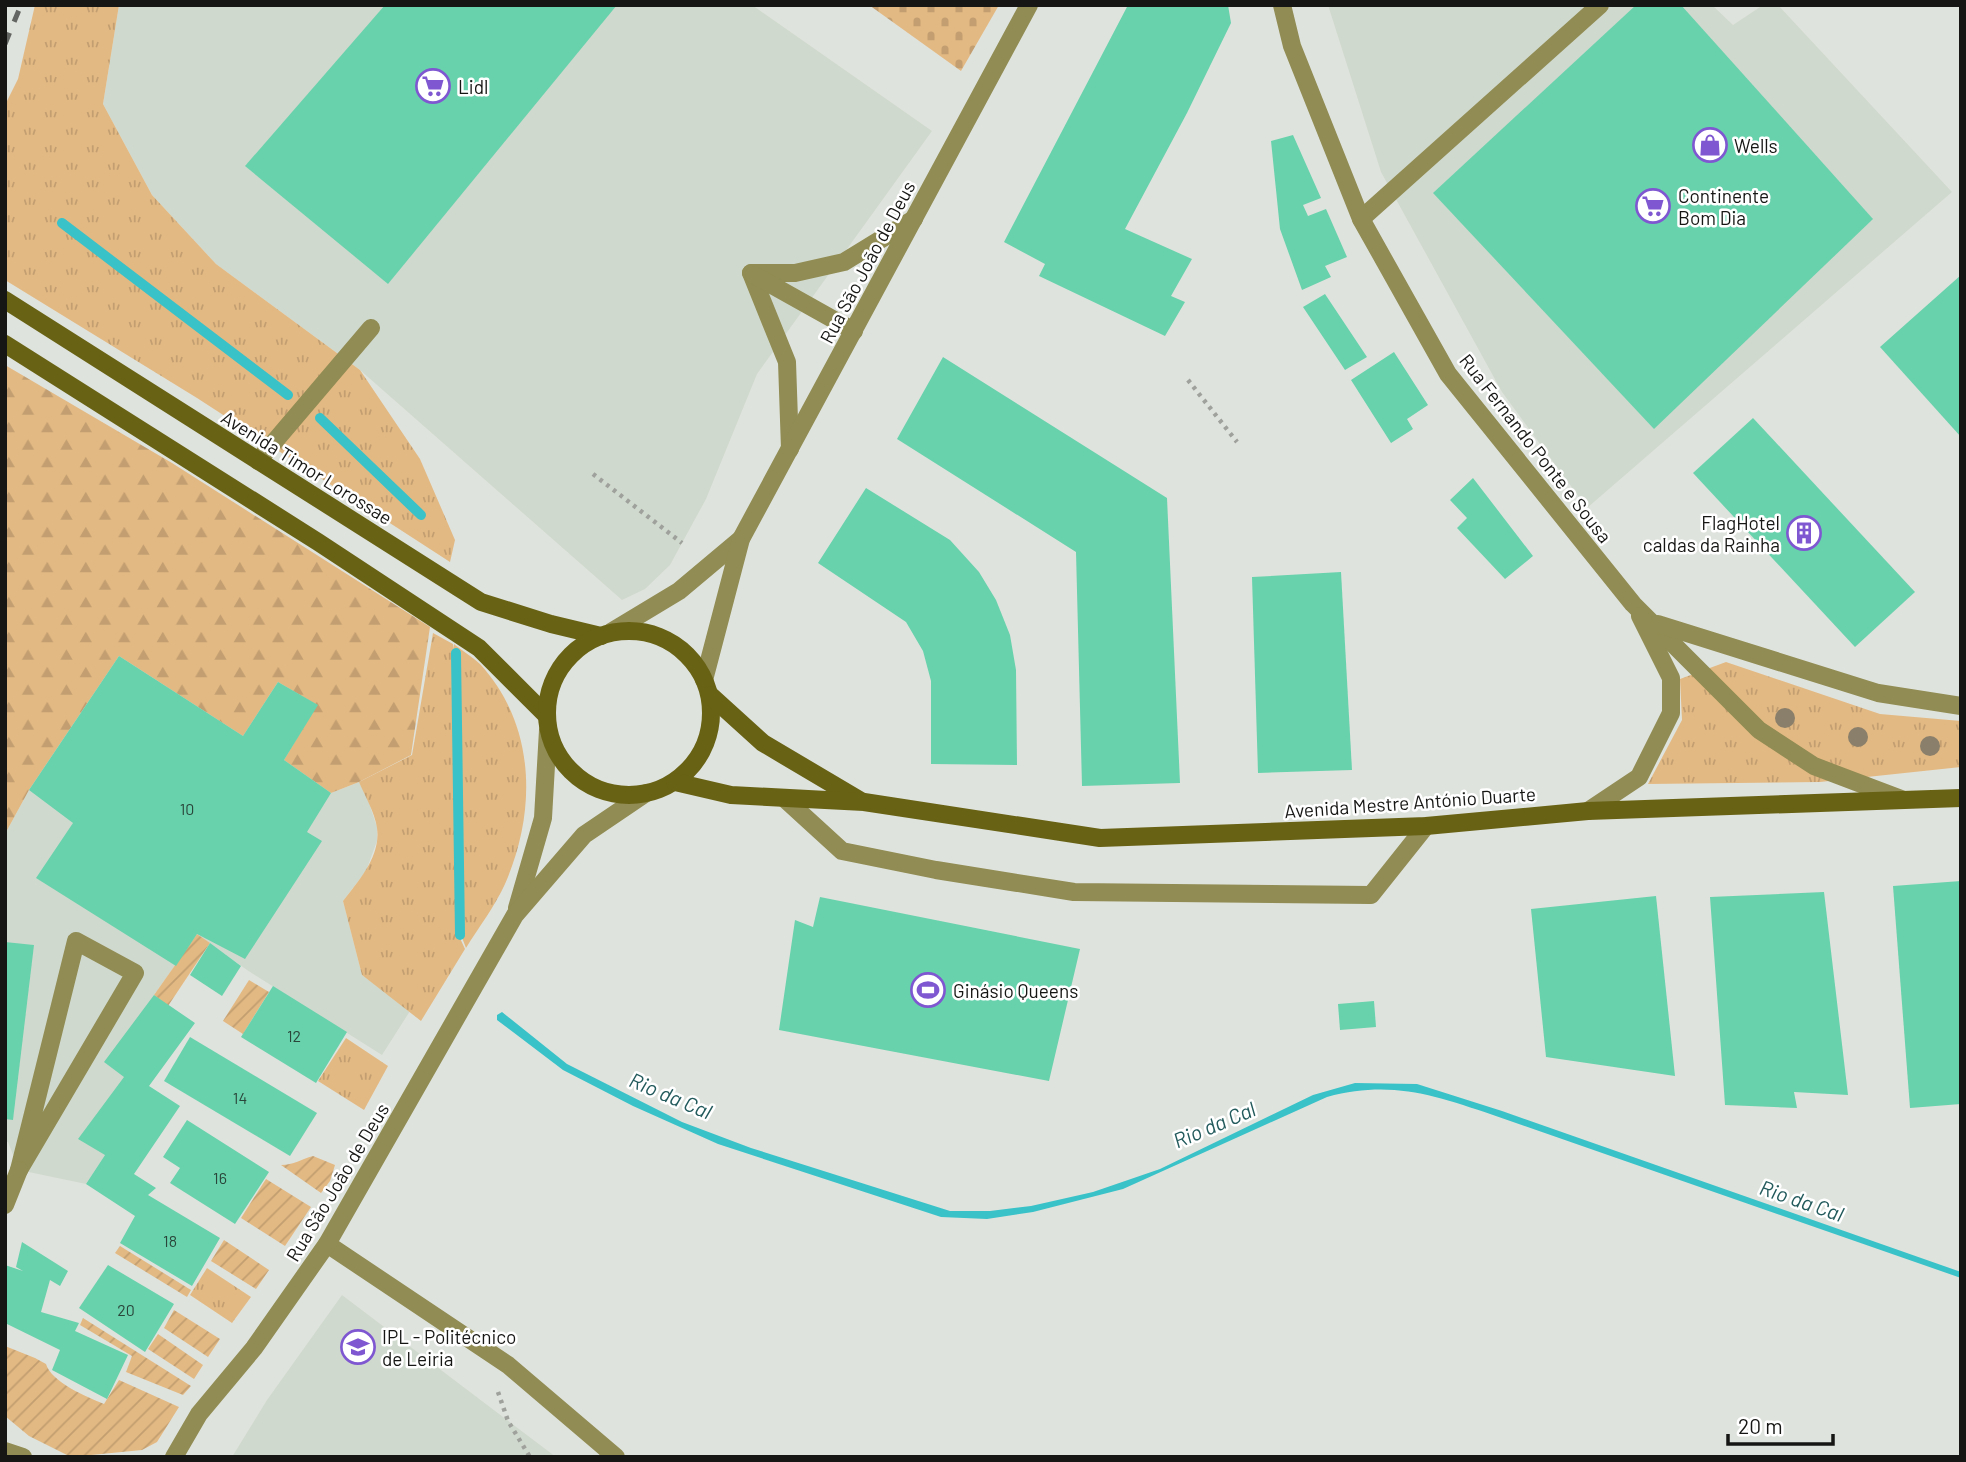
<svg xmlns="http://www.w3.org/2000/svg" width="1966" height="1462" font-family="Barlow,sans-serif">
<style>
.built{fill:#d0d9cd}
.grass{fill:url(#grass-tufts)}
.forest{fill:url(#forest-firs)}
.cemetery{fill:url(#cemetery-stones)}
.garden{fill:url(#garden-furrows)}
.water{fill:#39c2c8}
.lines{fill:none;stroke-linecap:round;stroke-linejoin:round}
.stream{stroke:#39c2c8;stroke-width:10}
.building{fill:#68d2ad}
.path{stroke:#9ea19c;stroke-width:4.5;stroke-dasharray:3.5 5;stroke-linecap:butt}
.service{stroke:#908c53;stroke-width:18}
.minor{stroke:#908c53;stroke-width:18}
.secondary{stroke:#686215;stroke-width:18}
.rail{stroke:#636562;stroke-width:5;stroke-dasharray:12 12;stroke-linecap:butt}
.tree{fill:#897f6a}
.labels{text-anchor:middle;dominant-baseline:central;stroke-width:5;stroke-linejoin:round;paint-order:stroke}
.number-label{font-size:16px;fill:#2a463b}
.poi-label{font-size:19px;fill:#161715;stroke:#fff;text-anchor:start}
.street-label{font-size:19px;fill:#161715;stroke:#fff}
.water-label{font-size:21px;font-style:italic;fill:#235a5c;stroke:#fff}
</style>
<defs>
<pattern id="grass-tufts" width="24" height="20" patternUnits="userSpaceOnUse" patternTransform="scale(1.75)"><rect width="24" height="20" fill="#e3b983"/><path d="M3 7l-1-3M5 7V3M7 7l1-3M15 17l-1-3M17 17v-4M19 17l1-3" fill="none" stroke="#c29e70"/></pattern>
<pattern id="forest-firs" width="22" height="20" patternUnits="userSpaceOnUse" patternTransform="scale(1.75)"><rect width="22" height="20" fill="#e3b983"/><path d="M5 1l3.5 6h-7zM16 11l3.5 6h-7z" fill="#c29e70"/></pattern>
<pattern id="cemetery-stones" width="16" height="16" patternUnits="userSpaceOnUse" patternTransform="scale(1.75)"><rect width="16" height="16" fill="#e3b983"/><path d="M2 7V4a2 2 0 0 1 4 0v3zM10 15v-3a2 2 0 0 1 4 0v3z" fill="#c29e70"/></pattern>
<pattern id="garden-furrows" width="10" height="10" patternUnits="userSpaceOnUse" patternTransform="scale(1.75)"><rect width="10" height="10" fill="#e3b983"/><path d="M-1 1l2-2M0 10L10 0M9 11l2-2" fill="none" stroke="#c29e70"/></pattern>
</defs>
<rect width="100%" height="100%" fill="#dfe3dd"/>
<!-- built -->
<g class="built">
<polygon points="119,5 752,5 932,131 757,374 706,499 670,565 645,589 622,600 360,370 216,264 152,195 103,104"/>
<polygon points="1328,5 1712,5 1733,25 1763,5 1778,5 1952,192 1587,508 1502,392 1381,172"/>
<polygon points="119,656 243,735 278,682 318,705 331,793 359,782 367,797 377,827 377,841 366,871 343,901 362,975 410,1011 382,1055 247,970 197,934 154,995 105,1155 86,1184 19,1170 8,1142 5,1142 5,834 29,790"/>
<polygon points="342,1295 556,1457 232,1457 267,1400"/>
</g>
<!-- grass -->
<g class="grass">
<polygon points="35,5 119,5 103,104 152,195 216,264 360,370 420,459 455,540 450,562 197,398 5,280 5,105 18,79"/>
<path d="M433 633 453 644 454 649V644C462 651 473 657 480 664 536 725 537 811 505 884 495 906 479 927 466 948L461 935 457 805 459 936 465 949 421 1021 362 975 343 901C359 880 381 856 377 828 375 813 365 796 359 782L412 755Z"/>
<polygon points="1726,662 1880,714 1961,721 1961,767 1820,782 1648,784 1682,720 1680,679"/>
<polygon points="346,1038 388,1066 364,1110 318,1081"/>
<polygon points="207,1268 251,1297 232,1323 190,1295"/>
</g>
<!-- forest -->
<polygon class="forest" points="5,365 172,463 430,627 411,755 359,782 331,793 284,760 317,705 278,682 243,736 119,656 29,790 5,834"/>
<!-- cemetery -->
<polygon class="cemetery" points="869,5 999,5 961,71"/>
<!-- garden -->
<g class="garden">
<polygon points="197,934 210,943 168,1006 154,995"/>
<polygon points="249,980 269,992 243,1034 223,1021"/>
<path d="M313 1156 335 1165 330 1181 321 1193 281 1165C294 1165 301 1159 313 1156Z"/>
<polygon points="266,1179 311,1207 285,1246 241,1218"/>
<polygon points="224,1240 269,1270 256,1289 211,1261"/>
<polygon points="120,1246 191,1290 187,1297 115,1253"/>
<polygon points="174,1310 220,1339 208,1357 164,1328"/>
<polygon points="83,1318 191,1386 183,1395 126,1372 132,1356 80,1325"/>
<polygon points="158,1334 203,1365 194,1379 148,1349"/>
<path d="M5 1346 35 1358 46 1364C51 1382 87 1397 104 1404L119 1380 179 1407 157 1442 142 1450 71 1457 29 1436 5 1416Z"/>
</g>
<!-- water -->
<path class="water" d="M502 1012 567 1064 682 1122 751 1148 950 1211H990L1031 1206 1093 1192 1160 1169 1313 1095 1355 1083 1417 1084 1502 1111 1961 1272V1278L1493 1115C1433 1095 1391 1080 1327 1097L1123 1189 1033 1212 987 1219 941 1217 718 1144 633 1106 563 1070 497 1020V1015Z"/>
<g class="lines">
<!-- stream -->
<g class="stream">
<polyline points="62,223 288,395"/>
<polyline points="320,418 421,515"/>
<polyline points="456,653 460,935"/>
</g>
</g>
<!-- building -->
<g class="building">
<polygon points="385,5 617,5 388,284 245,166"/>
<polygon points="1128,5 1228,5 1231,23 1187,113 1125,229 1192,259 1171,296 1185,302 1165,336 1039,276 1045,264 1004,242"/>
<polygon points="1636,5 1681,5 1873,219 1654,429 1433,193"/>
<polygon points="1293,135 1321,198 1303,205 1308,216 1326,209 1347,257 1325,266 1331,277 1302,290 1280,229 1271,141"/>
<polygon points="1961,275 1961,437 1880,347"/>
<polygon points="1325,294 1367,357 1345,370 1303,307"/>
<polygon points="1394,352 1428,405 1407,419 1413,429 1391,443 1351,380"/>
<polygon points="943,357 1167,498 1180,783 1082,786 1076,552 897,439"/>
<polygon points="1753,418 1915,592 1855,647 1693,473"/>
<polygon points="1473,478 1533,556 1505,579 1457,528 1467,518 1450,500"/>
<polygon points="866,488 950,540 979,572 996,600 1010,635 1016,670 1017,765 931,764 931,681 923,651 906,622 818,563"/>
<polygon points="1341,572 1352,770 1258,773 1252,577"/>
<polygon points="119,656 243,736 278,682 318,705 284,760 331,793 307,832 322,841 245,959 197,934 176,966 36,878 73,823 29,790"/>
<polygon points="1961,881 1961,1104 1910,1108 1893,886"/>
<polygon points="1824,892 1848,1095 1794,1092 1797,1108 1725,1105 1710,897"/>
<polygon points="1656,896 1675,1076 1546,1057 1531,909"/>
<polygon points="820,897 1080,949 1049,1081 779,1030 795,920 813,927"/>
<polygon points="5,942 34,945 13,1120 5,1119"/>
<polygon points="210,943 241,966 222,996 190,975"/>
<polygon points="273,986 347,1032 316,1083 241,1037"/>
<polygon points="154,995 195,1023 149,1086 180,1106 134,1174 156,1188 148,1195 220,1238 192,1286 120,1243 135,1216 86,1184 105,1155 78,1139 124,1077 104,1062"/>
<polygon points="1374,1001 1376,1027 1340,1030 1338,1004"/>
<polygon points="190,1037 317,1113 290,1156 164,1081"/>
<polygon points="187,1120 269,1172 235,1224 170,1183 180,1168 163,1157"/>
<polygon points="22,1242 68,1271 60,1286 50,1280 41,1312 79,1323 75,1331 128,1355 107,1399 52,1370 60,1350 5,1323 5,1265 23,1271 16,1267"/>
<polygon points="108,1265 174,1304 145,1352 79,1308"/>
</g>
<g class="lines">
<!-- path -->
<g class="path">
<polyline points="1188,380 1237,442"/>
<polyline points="593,474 682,543"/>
<polyline points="498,1392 508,1421 530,1457"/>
</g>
<!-- service -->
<g class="service">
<polyline points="1361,219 1600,5"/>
<polyline points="751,273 787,362 790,449"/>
<polyline points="751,273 795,273 844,262 914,219"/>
<polyline points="754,275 854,331"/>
<polyline points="258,461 371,328"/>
<polyline points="784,798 842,851 936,870 1074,892 1371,895 1426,826"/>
<polygon points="76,941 135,973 19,1170"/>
</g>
<!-- minor -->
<g class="minor">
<polyline points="1282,5 1292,46 1361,219 1448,374 1633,604 1759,730 1814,766 1901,799"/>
<polyline points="1658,624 1878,693 1961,706"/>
<polyline points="611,632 679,591 741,539"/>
<polyline points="704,680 741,539 1029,5"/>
<polyline points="1588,811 1639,777 1671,713 1671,678 1640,616"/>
<polyline points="517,908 543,818 548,730"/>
<polyline points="5,1205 19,1170"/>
<polyline points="327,1244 508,1365 616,1457"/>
<polyline points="5,1451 23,1457"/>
<polyline points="174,1457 199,1414 254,1348 327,1244 515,915 584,835 646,793"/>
</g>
<!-- secondary -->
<g class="secondary">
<polyline points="5,300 481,602 551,624 601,636"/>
<polyline points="5,344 318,542 479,648 546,715"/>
<circle cx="629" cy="713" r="82"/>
<polyline points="710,695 763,743 861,801"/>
<polyline points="675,782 731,795 864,802 1100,838 1426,826 1588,811 1961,798"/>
</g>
<!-- rail -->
<polyline class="rail" points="5,44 21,5"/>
</g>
<!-- trees -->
<g class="tree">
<circle cx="1785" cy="718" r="10"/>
<circle cx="1858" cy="737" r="10"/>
<circle cx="1930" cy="746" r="10"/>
</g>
<!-- icons -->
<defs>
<g id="supermarket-ring" transform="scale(1.75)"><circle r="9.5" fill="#fff" stroke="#7e57d1" stroke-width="1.5"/><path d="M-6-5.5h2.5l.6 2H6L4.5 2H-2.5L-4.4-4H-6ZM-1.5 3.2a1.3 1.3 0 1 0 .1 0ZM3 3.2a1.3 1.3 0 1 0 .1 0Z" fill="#7e57d1"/></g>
<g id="shop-ring" transform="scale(1.75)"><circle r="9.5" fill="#fff" stroke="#7e57d1" stroke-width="1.5"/><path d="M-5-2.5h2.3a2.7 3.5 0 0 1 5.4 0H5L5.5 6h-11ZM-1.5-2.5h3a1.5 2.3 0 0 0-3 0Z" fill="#7e57d1"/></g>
<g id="building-ring" transform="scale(1.75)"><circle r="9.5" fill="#fff" stroke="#7e57d1" stroke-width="1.5"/><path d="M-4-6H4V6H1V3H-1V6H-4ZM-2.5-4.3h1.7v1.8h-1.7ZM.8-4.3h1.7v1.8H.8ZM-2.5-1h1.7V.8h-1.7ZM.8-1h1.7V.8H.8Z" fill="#7e57d1"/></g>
<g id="stadium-ring" transform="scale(1.75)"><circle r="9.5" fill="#fff" stroke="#7e57d1" stroke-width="1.5"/><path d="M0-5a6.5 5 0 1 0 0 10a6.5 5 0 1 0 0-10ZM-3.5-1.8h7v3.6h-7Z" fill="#7e57d1"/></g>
<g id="university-ring" transform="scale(1.75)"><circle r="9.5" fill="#fff" stroke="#7e57d1" stroke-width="1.5"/><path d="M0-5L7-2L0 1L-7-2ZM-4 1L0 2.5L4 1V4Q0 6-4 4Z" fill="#7e57d1"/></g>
</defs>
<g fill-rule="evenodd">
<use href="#supermarket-ring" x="433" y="86"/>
<use href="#shop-ring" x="1710" y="145"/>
<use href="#supermarket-ring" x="1653" y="206"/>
<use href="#building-ring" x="1804" y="533"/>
<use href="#stadium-ring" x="928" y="990"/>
<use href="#university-ring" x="358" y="1347"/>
</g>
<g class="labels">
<!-- number labels -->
<g class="number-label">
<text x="187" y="808">10</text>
<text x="294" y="1035">12</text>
<text x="240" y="1097">14</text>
<text x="220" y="1177">16</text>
<text x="170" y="1240">18</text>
<text x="126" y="1309">20</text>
</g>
<!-- poi labels -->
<g class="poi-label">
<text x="458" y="86">Lidl</text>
<text x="1734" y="145">Wells</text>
<text x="1678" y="195">Continente<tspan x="1678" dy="22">Bom Dia</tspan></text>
<text x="1780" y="522" text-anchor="end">FlagHotel<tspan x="1780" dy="22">caldas da Rainha</tspan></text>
<text x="953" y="990">Ginásio Queens</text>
<text x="382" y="1336">IPL - Politécnico<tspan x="382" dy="22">de Leiria</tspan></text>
</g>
<!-- street labels -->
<g class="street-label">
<text transform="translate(867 262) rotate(-62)">Rua São João de Deus</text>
<text transform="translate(1536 448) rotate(52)">Rua Fernando Ponte e Sousa</text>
<text transform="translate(307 467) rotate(32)">Avenida Timor Lorossae</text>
<text transform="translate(1410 802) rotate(-4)">Avenida Mestre António Duarte</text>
<text transform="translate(337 1182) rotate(-59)">Rua São João de Deus</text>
</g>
<!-- water labels -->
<g class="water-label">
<text transform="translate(671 1095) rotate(23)">Rio da Cal</text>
<text transform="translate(1214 1124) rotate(-23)">Rio da Cal</text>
<text transform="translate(1802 1200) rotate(19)">Rio da Cal</text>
</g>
</g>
<!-- border -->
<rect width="1966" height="1462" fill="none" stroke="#161715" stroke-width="14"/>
<!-- scale -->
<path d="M1728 1434v10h105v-10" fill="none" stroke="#161715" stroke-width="3.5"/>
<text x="1738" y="1434" font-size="21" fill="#161715" stroke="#ffffff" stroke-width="5" paint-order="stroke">20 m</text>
</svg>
